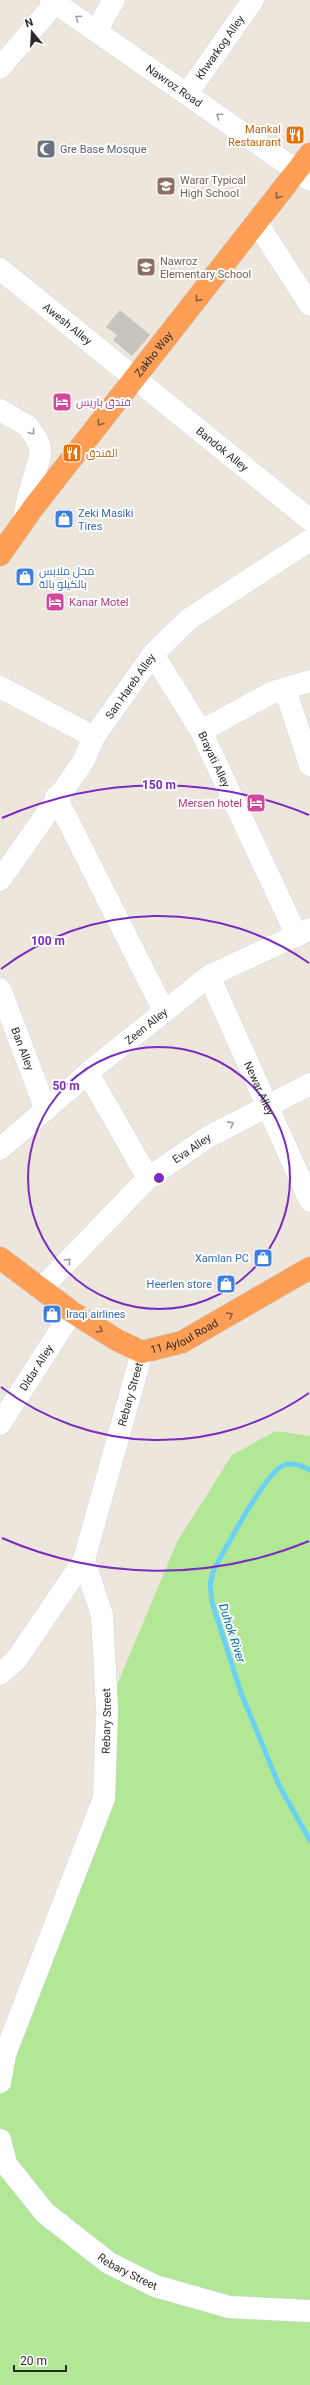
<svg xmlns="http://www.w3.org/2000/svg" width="310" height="2385" font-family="Roboto,Cairo,sans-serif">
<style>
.green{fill:#b2e796}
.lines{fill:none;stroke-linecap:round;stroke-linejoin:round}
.stream{stroke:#6ad1f5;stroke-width:5}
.building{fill:#c9c4bb}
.minor-casing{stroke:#d1d5e4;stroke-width:23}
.highway-casing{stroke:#c8c8c8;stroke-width:23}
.minor{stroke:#fff;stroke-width:22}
.highway{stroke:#ff9e55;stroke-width:22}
.oneway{stroke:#a0a0a0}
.oneway2{stroke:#8a5f3e}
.ring{fill:none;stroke:#7b2cbf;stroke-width:2}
.labels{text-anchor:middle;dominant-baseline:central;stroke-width:4;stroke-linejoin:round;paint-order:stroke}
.street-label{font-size:11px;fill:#2b2b2b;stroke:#fff}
.food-label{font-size:11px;fill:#c56008;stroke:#fff;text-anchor:end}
.worship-label{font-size:11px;fill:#5b616d;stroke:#fff;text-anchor:start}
.education-label{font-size:11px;fill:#785e54;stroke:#fff;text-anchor:start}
.hotel-label{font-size:11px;fill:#b23c85;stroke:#fff;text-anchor:start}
.shop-label{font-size:11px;fill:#366cbe;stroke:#fff;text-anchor:start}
.water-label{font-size:12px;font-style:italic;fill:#076ea3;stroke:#fff}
.centre{fill:#7b2cbf;stroke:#fff;stroke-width:2}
.ring-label{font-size:12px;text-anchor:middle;font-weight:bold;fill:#7b2cbf;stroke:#fff;stroke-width:4;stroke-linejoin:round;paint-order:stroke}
</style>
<rect width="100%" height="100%" fill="#ede6dc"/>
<!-- green -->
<polygon class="green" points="276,1431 310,1436 310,2385 0,2385 0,2082 104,1798 107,1709 177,1542 232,1455"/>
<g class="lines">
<!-- stream -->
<path class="stream" d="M310 1470C302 1466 293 1462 284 1465 266 1471 225 1550 214 1569L210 1584 212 1602 241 1693 279 1785 310 1841"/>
</g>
<!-- building -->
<polygon class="building" points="120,310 150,335 132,356 113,340 117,335 106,327"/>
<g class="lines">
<!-- minor casing -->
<g class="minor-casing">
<g id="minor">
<path id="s1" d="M51 0 310 180"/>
<polyline points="96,31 114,0"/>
<polyline points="0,68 55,3"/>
<path id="s2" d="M187 94 253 0"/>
<polyline points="257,223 310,305"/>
<path id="s3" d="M0 269 310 520"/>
<polyline points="0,410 28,426 37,440 40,448 40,456 28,498 24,520"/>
<path id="s4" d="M153 654 201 731 297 936"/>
<polyline points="0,687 94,737"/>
<polyline points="285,689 310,765"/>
<polyline points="201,731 273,692 310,681"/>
<polyline points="56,797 164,1011"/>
<path id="s5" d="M0 880 83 762 94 737 153 654 189 619 310 540"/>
<path id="s6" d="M209 976 310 1201"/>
<path id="s7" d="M0 989 46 1110"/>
<polyline points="88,1073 148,1178"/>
<path id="s8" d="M0 1149 101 1062 209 976 310 929"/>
<path id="s9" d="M41 1289 148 1178 208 1137 310 1084"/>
<path id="s10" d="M0 1424 72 1312"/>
<polyline points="0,1674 16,1660 84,1560"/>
<path id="s11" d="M0 2082 5 2054 104 1798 107 1709 102 1615 84 1560 142 1352"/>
<path id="s12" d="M0 2140 6 2164 45 2213 109 2263 155 2286 229 2307 310 2311"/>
</g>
</g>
<!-- highway casing -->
<g class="highway-casing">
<g id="highway">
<path id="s13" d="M0 555 33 508 310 154"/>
<path id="s14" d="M0 1258 72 1312 117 1340 142 1352 182 1342 310 1268"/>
</g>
</g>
<!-- minor -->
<use href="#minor" class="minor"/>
<!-- highway -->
<use href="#highway" class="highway"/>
</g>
<!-- one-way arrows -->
<defs><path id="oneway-chevron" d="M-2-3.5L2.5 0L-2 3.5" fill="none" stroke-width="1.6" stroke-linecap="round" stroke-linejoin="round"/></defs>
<g class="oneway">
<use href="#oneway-chevron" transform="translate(78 18) rotate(-146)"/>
<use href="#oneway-chevron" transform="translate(219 116) rotate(-145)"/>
<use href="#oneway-chevron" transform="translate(32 432) rotate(53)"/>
<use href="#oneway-chevron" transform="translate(231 1124) rotate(-28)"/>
<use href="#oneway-chevron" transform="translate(68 1261) rotate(-46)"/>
</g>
<g class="oneway2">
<use href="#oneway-chevron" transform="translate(278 196) rotate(127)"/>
<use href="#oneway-chevron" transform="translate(198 299) rotate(128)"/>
<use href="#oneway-chevron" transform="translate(100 423) rotate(128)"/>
<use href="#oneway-chevron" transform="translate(230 1315) rotate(-30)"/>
<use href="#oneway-chevron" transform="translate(100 1330) rotate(32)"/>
</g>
<!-- distance rings -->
<g class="ring">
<circle cx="159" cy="1178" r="131"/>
<path d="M309 1393A262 262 0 0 1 1 1387M1 969A262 262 0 0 1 309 963"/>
<path d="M309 1541A393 393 0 0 1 2 1538M2 818A393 393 0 0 1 309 815"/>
</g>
<!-- icons -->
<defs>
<g id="restaurant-square" transform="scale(1)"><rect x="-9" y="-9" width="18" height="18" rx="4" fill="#e8710a" stroke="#fff"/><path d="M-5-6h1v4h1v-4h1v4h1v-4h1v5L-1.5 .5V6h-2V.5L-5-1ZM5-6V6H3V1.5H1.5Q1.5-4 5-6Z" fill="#fff"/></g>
<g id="mosque-square" transform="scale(1)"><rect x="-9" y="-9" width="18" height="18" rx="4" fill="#6b7280" stroke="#fff"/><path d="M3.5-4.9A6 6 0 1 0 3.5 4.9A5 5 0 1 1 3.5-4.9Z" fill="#fff"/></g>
<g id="school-square" transform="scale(1)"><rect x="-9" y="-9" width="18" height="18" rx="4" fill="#8d6e63" stroke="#fff"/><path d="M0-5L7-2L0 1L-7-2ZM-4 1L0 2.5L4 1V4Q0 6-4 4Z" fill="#fff"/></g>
<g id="hotel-square" transform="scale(1)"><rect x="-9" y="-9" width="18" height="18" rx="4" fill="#d1479c" stroke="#fff"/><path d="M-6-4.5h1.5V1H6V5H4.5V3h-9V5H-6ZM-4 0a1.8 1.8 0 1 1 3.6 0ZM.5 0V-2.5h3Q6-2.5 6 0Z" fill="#fff"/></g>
<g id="shop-square" transform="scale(1)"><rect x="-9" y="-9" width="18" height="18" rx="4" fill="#3f7fe0" stroke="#fff"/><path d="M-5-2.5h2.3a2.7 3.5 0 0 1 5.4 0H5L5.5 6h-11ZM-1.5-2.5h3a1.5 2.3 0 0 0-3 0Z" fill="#fff"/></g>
</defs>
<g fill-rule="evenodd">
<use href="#restaurant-square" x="295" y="135"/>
<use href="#mosque-square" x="46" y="149"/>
<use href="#school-square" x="166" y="186"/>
<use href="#school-square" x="146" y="267"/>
<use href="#hotel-square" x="62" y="402"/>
<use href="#restaurant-square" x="72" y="453"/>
<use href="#shop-square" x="64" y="519"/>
<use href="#shop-square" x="25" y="577"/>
<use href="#hotel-square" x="55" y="602"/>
<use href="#hotel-square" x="256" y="803"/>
<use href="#shop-square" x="263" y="1258"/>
<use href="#shop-square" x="226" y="1284"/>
<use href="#shop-square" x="52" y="1314"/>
</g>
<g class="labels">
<!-- street labels -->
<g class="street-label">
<text stroke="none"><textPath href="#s2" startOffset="57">Khwarkog Alley</textPath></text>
<text stroke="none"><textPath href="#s1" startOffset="150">Nawroz Road</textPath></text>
<text stroke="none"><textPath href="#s3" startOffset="87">Awesh Alley</textPath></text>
<text stroke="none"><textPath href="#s13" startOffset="253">Zakho Way</textPath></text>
<text stroke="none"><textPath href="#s3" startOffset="286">Bandok Alley</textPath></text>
<text stroke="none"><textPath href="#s5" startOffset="234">San Hareb Alley</textPath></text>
<text stroke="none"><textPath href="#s4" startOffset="122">Brayati Alley</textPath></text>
<text stroke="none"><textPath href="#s8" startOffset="191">Zeen Alley</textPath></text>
<text stroke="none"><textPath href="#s7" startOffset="64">Ban Alley</textPath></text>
<text stroke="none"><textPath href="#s6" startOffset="123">Newar Alley</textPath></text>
<text stroke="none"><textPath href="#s9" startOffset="207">Eva Alley</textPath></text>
<text stroke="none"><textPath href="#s14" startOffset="216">11 Ayloul Road</textPath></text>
<text stroke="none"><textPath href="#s10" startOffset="67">Dldar Alley</textPath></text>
<text stroke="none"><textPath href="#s11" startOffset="716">Rebary Street</textPath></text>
<text stroke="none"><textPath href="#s11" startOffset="380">Rebary Street</textPath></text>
<text stroke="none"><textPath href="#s12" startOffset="189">Rebary Street</textPath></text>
</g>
<!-- food labels -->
<g class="food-label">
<text x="281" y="129">Mankal<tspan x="281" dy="13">Restaurant</tspan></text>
<text x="86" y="453" text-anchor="start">الفندق</text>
</g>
<!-- worship labels -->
<g class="worship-label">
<text x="60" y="149">Gre Base Mosque</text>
</g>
<!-- education labels -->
<g class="education-label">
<text x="180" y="180">Warar Typical<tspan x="180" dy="13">High School</tspan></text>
<text x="160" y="261">Nawroz<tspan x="160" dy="13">Elementary School</tspan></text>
</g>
<!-- hotel labels -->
<g class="hotel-label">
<text x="76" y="402">فندق باريس</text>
<text x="69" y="602">Kanar Motel</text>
<text x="242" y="803" text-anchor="end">Mersen hotel</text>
</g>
<!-- shop labels -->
<g class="shop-label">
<text x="78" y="513">Zeki Masiki<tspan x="78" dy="13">Tires</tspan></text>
<text x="39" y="571">محل ملابس<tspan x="39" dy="13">بالكيلو بالة</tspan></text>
<text x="249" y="1258" text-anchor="end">Xamlan PC</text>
<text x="212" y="1284" text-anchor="end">Heerlen store</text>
<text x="66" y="1314">Iraqi airlines</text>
</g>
<!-- water labels -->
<g class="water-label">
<text transform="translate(232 1633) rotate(72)">Duhok River</text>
</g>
</g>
<circle cx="159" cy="1178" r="6" class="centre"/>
<g class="ring-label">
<text x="159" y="789">150 m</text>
<text x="48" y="945">100 m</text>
<text x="66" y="1090">50 m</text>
</g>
<!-- north arrow -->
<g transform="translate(32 32) rotate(342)" stroke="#ffffff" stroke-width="3" paint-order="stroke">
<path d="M0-3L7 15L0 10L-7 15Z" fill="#2b2b2b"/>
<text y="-6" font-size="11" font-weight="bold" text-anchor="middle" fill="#2b2b2b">N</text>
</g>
<!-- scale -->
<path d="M14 2365v6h52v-6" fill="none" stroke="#2b2b2b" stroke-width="2"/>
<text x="20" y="2365" font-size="12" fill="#2b2b2b" stroke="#ffffff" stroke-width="3" paint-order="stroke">20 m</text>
</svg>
